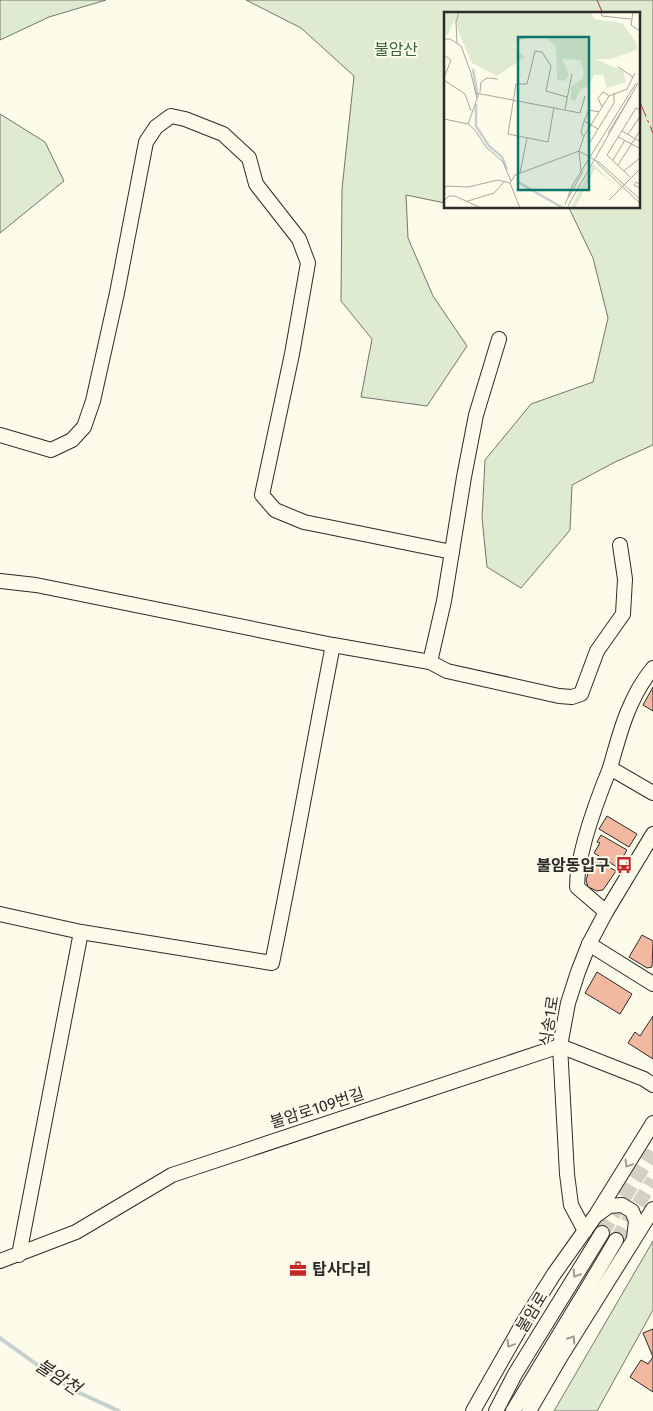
<svg xmlns="http://www.w3.org/2000/svg" width="653" height="1411" font-family="'Fira Sans','Noto Sans KR',sans-serif">
<style>
.green{fill:#deebd1;stroke:#74746e}
.lines{fill:none;stroke-linecap:round;stroke-linejoin:round}
.stream{stroke:#c7d0d0;stroke-width:4}
.building{fill:#f2b8a0;stroke:#2b2b2b}
.minor-tunnel{stroke:#d3d1c4;stroke-width:14;stroke-dasharray:14 7;stroke-linecap:butt}
.minor-casing{stroke:#2b2b2b;stroke-width:16}
.minor{stroke:#fdfbea;stroke-width:14}
.power{stroke:#c62828;stroke-width:1;stroke-dasharray:18 4 2.5 4;stroke-linecap:butt}
.oneway{stroke:#9e9d94}
.labels{text-anchor:middle;dominant-baseline:central;stroke-width:4;stroke-linejoin:round;paint-order:stroke}
.park-label{font-size:16px;fill:#34623c;stroke:#fdfbea}
.poi-label{font-size:16px;font-weight:bold;fill:#2b2b2b;stroke:#fdfbea;text-anchor:end}
.street-label{font-size:16px;fill:#2b2b2b;stroke:#fdfbea}
.water-label{font-size:18px;font-style:italic;fill:#2b2b2b;stroke:#fdfbea}
.inset-river{fill:none;stroke:#c7d0d0;stroke-width:2.5}
.inset-road{fill:none;stroke:#a9a89e;stroke-width:1}
.view{fill:#0f766e;fill-opacity:0.15;stroke:#0f766e;stroke-width:2.5}
.inset-edge{fill:none;stroke:#2b2b2b;stroke-width:2.5}
</style>
<rect width="100%" height="100%" fill="#fdfbea"/>
<!-- green -->
<g class="green">
<polygon points="0,0 106,0 49,17 0,40"/>
<polygon points="246,0 653,0 653,445 615,462 572,485 570,530 521,588 487,567 482,518 485,460 531,404 593,382 608,318 593,258 569,208 639,208 639,14 446,14 445,203 406,195 408,238 433,296 467,346 427,406 361,397 372,339 341,301 342,189 354,76 301,28"/>
<polygon points="0,114 45,142 64,181 0,233"/>
<polygon points="653,1241 653,1310 597,1411 554,1411"/>
</g>
<g class="lines">
<!-- stream -->
<polyline class="stream" points="0,1338 71,1389 119,1411"/>
</g>
<!-- building -->
<g class="building">
<polygon points="653,687 653,711 643,705"/>
<polygon points="607,816 637,834 629,847 599,829"/>
<polygon points="601,835 627,850 617,867 594,853 600,843 597,842"/>
<polygon points="593,858 616,871 603,890 597,891 588,887 586,880"/>
<polygon points="642,935 653,941 652,967 647,968 629,957"/>
<polygon points="597,972 632,994 620,1014 585,993"/>
<polygon points="653,1016 653,1059 628,1043 635,1032 640,1036"/>
<polygon points="653,1329 653,1392 630,1377 641,1360 648,1364 653,1357 643,1333"/>
</g>
<g class="lines">
<!-- minor-tunnel -->
<g class="minor-tunnel">
<polyline points="602,1233 653,1152"/>
<polyline points="616,1240 653,1180"/>
</g>
<!-- minor casing -->
<g class="minor-casing">
<g id="minor">
<polyline points="0,435 51,450 72,440 84,427 93,401 117,293 146,142 156,127 171,116 185,119 223,134 249,158 256,184 299,239 308,263 292,354 262,495 275,510 304,522 452,552"/>
<polyline points="0,581 36,585 333,645 430,662 447,671 559,696 572,697 581,694 597,651 623,614 625,579 620,545"/>
<polyline points="430,662 444,601 464,477 476,415 499,339"/>
<path d="M610 768C620 732 629 697 653 668"/>
<path d="M606 912 577 887C577 852 597 800 610 768L653 793"/>
<path d="M0 914 81 932 272 963C294 857 312 751 333 645"/>
<polyline points="589,944 653,984"/>
<polyline points="598,1214 609,1206 622,1205 632,1211 636,1221 634,1238"/>
<polyline points="585,1231 571,1205 567,1174 560,1046 568,1003 578,972 589,944 606,912 653,834"/>
<polyline points="19,1255 81,932"/>
<polyline points="0,1261 76,1232 172,1175 560,1046 644,1079 653,1085"/>
<polyline points="473,1411 523,1323 554,1274 596,1215 653,1123"/>
<polyline points="496,1411 515,1374 602,1233"/>
<polyline points="513,1411 590,1284 616,1240"/>
<polyline points="529,1411 561,1356 653,1209"/>
</g>
</g>
<!-- minor -->
<use href="#minor" class="minor"/>
<!-- power -->
<g class="power">
<polyline points="597,0 603,14"/>
<polyline points="639,100 653,133"/>
</g>
</g>
<!-- one-way arrows -->
<defs><path id="oneway-chevron" d="M-2-3.5L2.5 0L-2 3.5" fill="none" stroke-width="1.6" stroke-linecap="round" stroke-linejoin="round" transform="scale(1.25)"/></defs>
<g class="oneway">
<use href="#oneway-chevron" transform="translate(628 1164) rotate(121)"/>
<use href="#oneway-chevron" transform="translate(576 1274) rotate(122)"/>
<use href="#oneway-chevron" transform="translate(572 1339) rotate(-57)"/>
<use href="#oneway-chevron" transform="translate(510 1344) rotate(121)"/>
</g>
<!-- icons -->
<defs>
<g id="bus-bare" transform="scale(1.35)"><path d="M-5-6H5V4H4V6H2V4H-2V6H-4V4H-5ZM-3.5-4V0h7V-4ZM-3.5 1.2v1.5H-2V1.2ZM2 1.2v1.5H3.5V1.2Z" fill="#c62828" stroke="#fdfbea" stroke-width="2.5" paint-order="stroke"/></g>
<g id="office-bare" transform="scale(1.35)"><path d="M-6-3h4V-5.5h4V-3h4V5H-6ZM-1-4.5V-3h2v-1.5ZM-6 0V1H6V0Z" fill="#c62828" stroke="#fdfbea" stroke-width="2.5" paint-order="stroke"/></g>
</defs>
<g fill-rule="evenodd">
<use href="#bus-bare" x="624" y="865"/>
<use href="#office-bare" x="298" y="1269"/>
</g>
<g class="labels">
<!-- park labels -->
<g class="park-label">
<text x="396" y="49">불암산</text>
</g>
<!-- poi labels -->
<g class="poi-label">
<text x="610" y="865">불암동입구</text>
<text x="312" y="1269" text-anchor="start">탑사다리</text>
</g>
<!-- street labels -->
<g class="street-label">
<text transform="translate(549 1021) rotate(-81)">식송1로</text>
<text transform="translate(317 1108) rotate(-18)">불암로109번길</text>
<text transform="translate(532 1312) rotate(-59)">불암로</text>
</g>
<!-- water labels -->
<g class="water-label">
<text transform="translate(58 1377) rotate(33)">불암천</text>
</g>
</g>
<!-- overview -->
<g transform="translate(444 12)">
<rect width="196" height="196" fill="#fdfbea"/>
<path d="M0 0H146L150 7 178 11 192 30 193 38 167 47H151L179 59 182 70 163 76 159 63H150L146 73 136 78 131 89 127 87V75L138 67 140 60 136 48 118 47 125 63 120 69 113 68 112 34 99 24 88 25 73 30 72 36 81 45 53 64 28 51 10 9 4 23 0 24ZM149 152 175 176 151 157 131 196H127Z" fill="#deebd1"/>
<path class="inset-river" d="M29 57 34 86M32 92V114L45 134 58 145 63 157M74 170 119 196"/>
<path class="inset-road" d="M157 0 158 4 187 7M189 0 187 13 197 20M0 27H6L17 34 27 61 33 87 24 112M13 31 12 10 15 0M0 43 7 48 0 66M174 55 189 65M0 68 21 82 27 99M36 80 37 70 43 66 54 67M32 81 136 101 141 84M110 95 104 130 64 122 72 72H83L91 39 98 40 107 54 102 79 123 85M158 95 154 86 159 80 165 84M121 97 128 62M0 107 24 112 31 118 42 135 59 150 67 169M140 109 145 98 155 100M178 119 197 130M164 121 187 84M184 122 197 103M139 124 137 120 140 109 154 117M174 125 197 137M145 132 170 91V81M169 148 181 128M152 150 197 192M174 153 197 117M137 159 135 139 140 124 165 84 183 77 191 61M180 159 197 145M76 161 83 126M186 165 163 143 192 96 197 98M197 173 192 170 190 173 197 177M0 178 2 174 24 175 54 168 66 171M124 186 139 159M165 188 197 156M0 189 5 184H11L37 196M21 190 50 181 60 170M121 193 128 174 192 71M124 194 194 71M76 196 66 171 71 163 135 139 156 151 197 188"/>
<path class="view" d="M74 25H145V178H74Z"/>
<rect width="196" height="196" class="inset-edge"/>
</g>
</svg>
